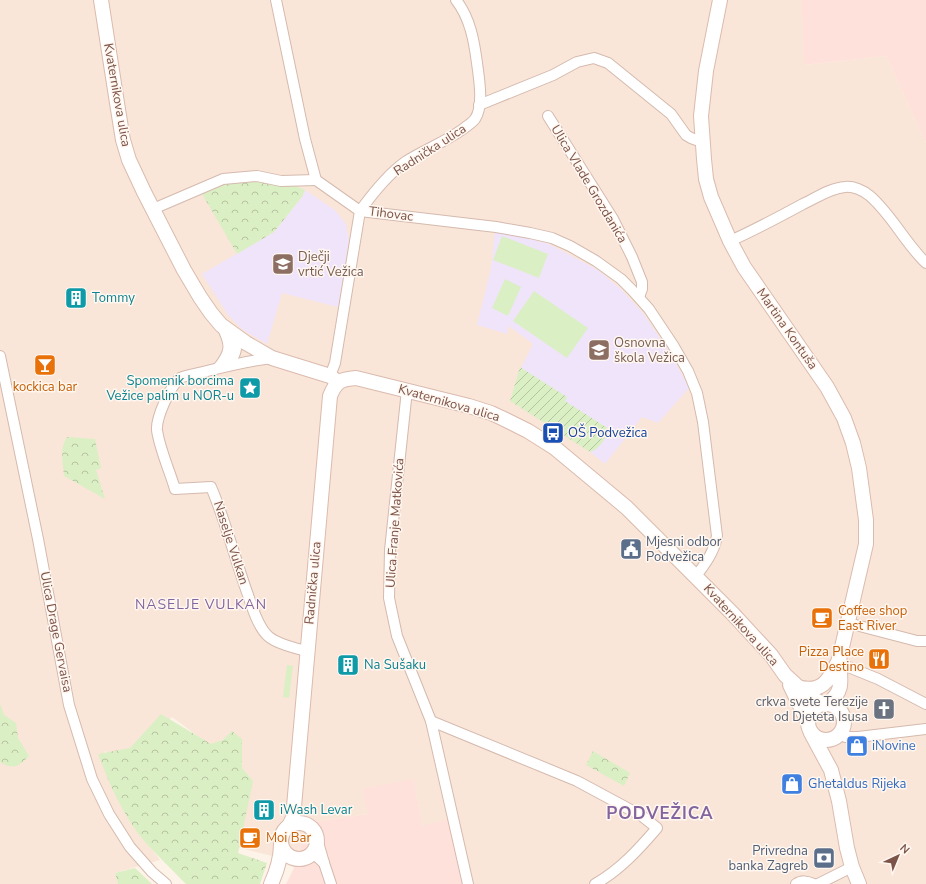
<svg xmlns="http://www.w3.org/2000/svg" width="926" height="884" font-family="'Nunito Sans',sans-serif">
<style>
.residential{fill:#f9e6d8}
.commercial{fill:#ffe1db}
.education{fill:#f0e4fb}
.grass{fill:#dbefc4}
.park{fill:url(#park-crowns)}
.garden{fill:url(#garden-furrows)}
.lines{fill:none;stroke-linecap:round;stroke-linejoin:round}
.street-casing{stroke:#d5baae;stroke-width:12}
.secondary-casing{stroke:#dbbbae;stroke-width:16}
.street{stroke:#fff;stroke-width:10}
.secondary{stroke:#fff;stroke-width:14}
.labels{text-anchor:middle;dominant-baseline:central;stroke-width:3;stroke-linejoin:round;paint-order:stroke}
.street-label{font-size:13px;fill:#7c5348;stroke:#fff7f0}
.education-label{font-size:13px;fill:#785e54;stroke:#fff7f0;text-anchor:start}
.culture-label{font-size:13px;fill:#0d838f;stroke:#fff7f0;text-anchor:start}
.food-label{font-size:13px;fill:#c56008;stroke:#fff7f0;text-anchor:start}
.transit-label{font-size:13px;fill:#164399;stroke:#fff7f0;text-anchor:start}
.service-label{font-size:13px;fill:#4e5e75;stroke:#fff7f0;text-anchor:start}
.worship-label{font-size:13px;fill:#5b616d;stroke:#fff7f0;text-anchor:end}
.shop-label{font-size:13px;fill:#366cbe;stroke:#fff7f0;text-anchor:start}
.neighbourhood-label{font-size:14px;letter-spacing:1px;fill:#83649f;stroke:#fff7f0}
.district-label{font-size:17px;font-weight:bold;letter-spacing:1px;fill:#83649f;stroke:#fff7f0}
</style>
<defs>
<pattern id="park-crowns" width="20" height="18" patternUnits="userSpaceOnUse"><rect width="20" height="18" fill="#dbefc4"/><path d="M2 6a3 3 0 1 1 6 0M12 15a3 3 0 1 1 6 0" fill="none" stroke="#b7c4a1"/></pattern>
<pattern id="garden-furrows" width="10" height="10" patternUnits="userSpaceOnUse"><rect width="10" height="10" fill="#dbefc4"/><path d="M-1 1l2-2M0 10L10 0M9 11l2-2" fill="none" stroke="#b7c4a1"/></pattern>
</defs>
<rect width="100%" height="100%" fill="#fef3e8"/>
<!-- residential -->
<polygon class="residential" points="0,0 804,0 804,65 886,56 926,143 926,884 472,884 423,826 413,780 368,814 314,822 307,813 297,862 228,845 222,754 172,717 131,766 104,751 142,836 160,860 115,873 118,884 0,884"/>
<!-- commercial -->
<g class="commercial">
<polygon points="802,0 926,0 926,143 886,56 804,65"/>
<polygon points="413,779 423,826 448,819 471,884 286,884 297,862 307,813 314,822 368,814 362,789"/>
</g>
<!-- education -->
<g class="education">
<polygon points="305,190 335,210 346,224 349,241 338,307 282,293 267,344 243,330 228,315 202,274 274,232 302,197"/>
<polygon points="495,232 518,236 549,244 598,270 622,290 643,313 672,356 689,388 658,423 642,417 605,464 590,452 517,376 533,344 509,326 507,334 477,325 491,268"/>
</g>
<!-- grass -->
<g class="grass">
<polygon points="502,236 548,254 539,278 493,260"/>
<polygon points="505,279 521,287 508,316 492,308"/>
<polygon points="534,291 588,328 567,358 513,321"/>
<polygon points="287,665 293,666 289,698 283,697"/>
</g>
<!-- park -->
<g class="park">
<polygon points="251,180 291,184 305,190 302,197 274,232 237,254 201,192 229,183"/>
<path d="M67 437 95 439 101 468 96 470 105 499 64 476C63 462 59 449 67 437Z"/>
<path d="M0 704 4 715 16 723 18 738 29 756C19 766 15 770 1 763L0 760Z"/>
<path d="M161 714 211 744 223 740 232 731 242 739V768L253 781 238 853 267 863 260 884H186L179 877C165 862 149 848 137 832 120 808 108 781 98 754L130 748Z"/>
<polygon points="593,751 630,773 624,786 586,765"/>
<polygon points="135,868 152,884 118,884 115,873"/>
</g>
<!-- garden -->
<path class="garden" d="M520 367 567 397 565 401 609 429C606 438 600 449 590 452L510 401Z"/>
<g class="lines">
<!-- street casing -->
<g class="street-casing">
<g id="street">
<path d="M276 0 305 139 316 180 360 211 496 227 530 233 552 238 570 246 596 261 621 279 632 290 649 309 673 345 688 371 697 393 703 422 717 536C714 552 706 563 696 576"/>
<polyline points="479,105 553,75 577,62 594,58 608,63 671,114 686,135 691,138 702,142"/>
<polyline points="548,116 613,219 632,257 642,282 642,289 639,297"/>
<polyline points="153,209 223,179 257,176 281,181 316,180"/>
<path d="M730 241C755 230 779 217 803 204 816 198 830 188 845 187 853 186 863 190 870 196 892 215 905 243 926 263"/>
<polyline points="0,356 38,539 69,705 92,779 109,814 130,847 152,872 166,884"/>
<path d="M272 358C246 361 220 368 194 374 190 375 183 376 180 378 170 386 156 418 157 430 159 447 170 472 175 489L211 487C226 522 235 559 248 595 252 607 258 627 268 636 275 643 297 649 307 651"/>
<path d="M228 365C236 355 238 347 235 335"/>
<path d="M218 368C232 351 231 344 221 325"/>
<path d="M330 376 335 363 360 211C373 193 387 175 405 162 424 150 445 142 463 129 467 126 472 123 475 119 484 106 479 78 477 63 474 40 470 18 456 0"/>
<polyline points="407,390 390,550 389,598 397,636 431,721 468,884"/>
<polyline points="848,623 917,641 926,641"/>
<polyline points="839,660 846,666 878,679 926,704"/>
<path d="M431 721 577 781 642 816 657 828C639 849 620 870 595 884"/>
<polyline points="845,737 858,737 926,729"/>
<polyline points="317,839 324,863 331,884"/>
<polyline points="310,856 315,855 324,863"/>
<path d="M796 884C802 880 807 881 814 884"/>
<polyline points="818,884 852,867"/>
</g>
</g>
<!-- secondary casing -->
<g class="secondary-casing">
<g id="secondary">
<polyline points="101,0 117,103 123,140 129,160 144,192 184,270 200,297 211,313 221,325 246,343 272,358 330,376 338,382"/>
<path d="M720 0 706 71 701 116 704 159 706 179 711 197 730 241 744 267 827 387 844 418 853 443 859 468 866 520V544L839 660C829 680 823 694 797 687"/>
<polyline points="790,685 808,722"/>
<path d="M828 703C845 691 840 679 839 660"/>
<circle cx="826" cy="722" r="18"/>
<polyline points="811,733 831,770 839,801 847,848 852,867 859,884"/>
<circle cx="299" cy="841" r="18"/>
<path d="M289 826 293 818 330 396C336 381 341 379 356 378L469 406 491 413 504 419 528 431 555 448 627 508 733 614 771 655 785 675 809 697 822 703"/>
<path d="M271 884C277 871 281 859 281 844"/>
</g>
</g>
<!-- street -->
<use href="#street" class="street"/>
<!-- secondary -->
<use href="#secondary" class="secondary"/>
</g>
<!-- icons -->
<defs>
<g id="school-square" transform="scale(1.15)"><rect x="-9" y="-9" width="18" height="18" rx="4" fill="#8d6e63" stroke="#fff7f0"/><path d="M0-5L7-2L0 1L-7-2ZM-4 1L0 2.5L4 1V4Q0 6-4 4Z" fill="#fff"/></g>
<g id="building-square" transform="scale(1.15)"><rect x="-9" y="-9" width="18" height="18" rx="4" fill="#0f9aa8" stroke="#fff7f0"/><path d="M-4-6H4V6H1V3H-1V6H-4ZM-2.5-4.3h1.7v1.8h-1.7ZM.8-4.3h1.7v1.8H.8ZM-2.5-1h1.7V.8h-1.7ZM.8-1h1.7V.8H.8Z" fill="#fff"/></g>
<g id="bar-square" transform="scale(1.15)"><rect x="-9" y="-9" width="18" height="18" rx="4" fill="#e8710a" stroke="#fff7f0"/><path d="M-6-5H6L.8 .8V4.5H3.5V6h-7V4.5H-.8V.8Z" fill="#fff"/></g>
<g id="sight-square" transform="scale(1.15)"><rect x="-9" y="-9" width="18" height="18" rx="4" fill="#0f9aa8" stroke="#fff7f0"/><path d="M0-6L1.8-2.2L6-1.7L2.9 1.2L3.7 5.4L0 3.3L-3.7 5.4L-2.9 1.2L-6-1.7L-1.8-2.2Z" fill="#fff"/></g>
<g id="bus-square" transform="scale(1.15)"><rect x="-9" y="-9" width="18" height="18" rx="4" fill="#1a4fb4" stroke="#fff7f0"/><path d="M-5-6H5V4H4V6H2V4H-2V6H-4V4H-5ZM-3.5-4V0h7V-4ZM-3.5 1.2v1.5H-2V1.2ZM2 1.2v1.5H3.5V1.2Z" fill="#fff"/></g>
<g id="civic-square" transform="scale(1.15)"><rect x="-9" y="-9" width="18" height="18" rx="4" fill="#5c6f8a" stroke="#fff7f0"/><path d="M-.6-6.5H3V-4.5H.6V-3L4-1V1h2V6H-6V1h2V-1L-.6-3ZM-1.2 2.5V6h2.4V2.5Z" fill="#fff"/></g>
<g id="cafe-square" transform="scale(1.15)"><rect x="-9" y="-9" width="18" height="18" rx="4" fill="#e8710a" stroke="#fff7f0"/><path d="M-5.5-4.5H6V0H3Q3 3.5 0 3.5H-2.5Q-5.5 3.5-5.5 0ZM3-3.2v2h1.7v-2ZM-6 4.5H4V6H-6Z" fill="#fff"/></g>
<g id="restaurant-square" transform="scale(1.15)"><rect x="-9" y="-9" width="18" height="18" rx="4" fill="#e8710a" stroke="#fff7f0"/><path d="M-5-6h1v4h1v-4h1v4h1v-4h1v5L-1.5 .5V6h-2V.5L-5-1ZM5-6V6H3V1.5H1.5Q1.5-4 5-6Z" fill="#fff"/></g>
<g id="church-square" transform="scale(1.15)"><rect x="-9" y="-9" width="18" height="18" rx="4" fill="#6b7280" stroke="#fff7f0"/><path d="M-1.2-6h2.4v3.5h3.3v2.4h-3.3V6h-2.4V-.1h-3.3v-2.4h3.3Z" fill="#fff"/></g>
<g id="shop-square" transform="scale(1.15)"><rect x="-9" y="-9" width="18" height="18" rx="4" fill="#3f7fe0" stroke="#fff7f0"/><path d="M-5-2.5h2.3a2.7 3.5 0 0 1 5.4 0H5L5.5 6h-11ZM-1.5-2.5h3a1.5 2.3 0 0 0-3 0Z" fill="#fff"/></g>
<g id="bank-square" transform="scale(1.15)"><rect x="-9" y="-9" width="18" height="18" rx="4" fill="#5c6f8a" stroke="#fff7f0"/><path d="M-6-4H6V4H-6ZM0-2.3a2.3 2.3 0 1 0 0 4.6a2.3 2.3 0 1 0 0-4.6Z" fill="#fff"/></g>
</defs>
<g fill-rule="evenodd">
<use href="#school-square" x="283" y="264"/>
<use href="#building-square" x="76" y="298"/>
<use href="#school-square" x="599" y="350"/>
<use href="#bar-square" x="45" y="365"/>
<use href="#sight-square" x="250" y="388"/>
<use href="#bus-square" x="553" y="433"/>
<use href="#civic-square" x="631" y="549"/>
<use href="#cafe-square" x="822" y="618"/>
<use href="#restaurant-square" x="879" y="659"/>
<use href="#building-square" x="348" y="665"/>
<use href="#church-square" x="884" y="709"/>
<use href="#shop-square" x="857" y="746"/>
<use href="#shop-square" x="792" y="784"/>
<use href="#building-square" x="264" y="810"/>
<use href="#cafe-square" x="250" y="838"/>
<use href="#bank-square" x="824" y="858"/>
</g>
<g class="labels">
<!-- street labels -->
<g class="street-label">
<text transform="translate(117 95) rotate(80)">Kvaternikova ulica</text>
<text transform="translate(430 150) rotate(-33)">Radnička ulica</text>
<text transform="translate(589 184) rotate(59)">Ulica Vlade Grozdanića</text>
<text transform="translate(391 214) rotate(7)">Tihovac</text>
<text transform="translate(787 329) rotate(55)">Martina Kontuša</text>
<text transform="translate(449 403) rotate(16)">Kvaternikova ulica</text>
<text transform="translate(395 523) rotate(-86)">Ulica Franje Matkovića</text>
<text transform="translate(231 543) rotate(72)">Naselje Vulkan</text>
<text transform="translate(313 583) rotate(-85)">Radnička ulica</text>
<text transform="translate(741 625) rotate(48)">Kvaternikova ulica</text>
<text transform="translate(56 632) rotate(79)">Ulica Drage Gervaisa</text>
</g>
<!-- education labels -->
<g class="education-label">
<text x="298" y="257">Dječji<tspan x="298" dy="15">vrtić Vežica</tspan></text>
<text x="614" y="343">Osnovna<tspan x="614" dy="15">škola Vežica</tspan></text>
</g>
<!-- culture labels -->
<g class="culture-label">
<text x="92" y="298">Tommy</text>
<text x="234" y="381" text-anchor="end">Spomenik borcima<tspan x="234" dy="15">Vežice palim u NOR-u</tspan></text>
<text x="364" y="665">Na Sušaku</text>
<text x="280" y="810">iWash Levar</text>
</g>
<!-- food labels -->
<g class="food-label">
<text x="45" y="387" text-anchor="middle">kockica bar</text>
<text x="838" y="611">Coffee shop<tspan x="838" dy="15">East River</tspan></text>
<text x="864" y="652" text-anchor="end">Pizza Place<tspan x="864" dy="15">Destino</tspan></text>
<text x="266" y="838">Moi Bar</text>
</g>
<!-- transit labels -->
<g class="transit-label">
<text x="568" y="433">OŠ Podvežica</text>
</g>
<!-- service labels -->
<g class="service-label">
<text x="646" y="542">Mjesni odbor<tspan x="646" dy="15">Podvežica</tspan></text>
<text x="808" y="851" text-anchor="end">Privredna<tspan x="808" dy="15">banka Zagreb</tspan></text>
</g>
<!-- worship labels -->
<g class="worship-label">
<text x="868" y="702">crkva svete Terezije<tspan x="868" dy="15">od Djeteta Isusa</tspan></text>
</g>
<!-- shop labels -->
<g class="shop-label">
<text x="872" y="746">iNovine</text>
<text x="808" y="784">Ghetaldus Rijeka</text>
</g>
<!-- neighbourhood labels -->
<g class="neighbourhood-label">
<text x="201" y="604">NASELJE VULKAN</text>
</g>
<!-- district labels -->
<g class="district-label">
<text x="660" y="813">PODVEŽICA</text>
</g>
</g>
<!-- north arrow -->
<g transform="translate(898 856) rotate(44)" stroke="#fff7f0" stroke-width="3" paint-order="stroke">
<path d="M0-3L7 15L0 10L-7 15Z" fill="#7c5348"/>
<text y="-6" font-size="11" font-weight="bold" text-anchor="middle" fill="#7c5348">N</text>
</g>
</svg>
